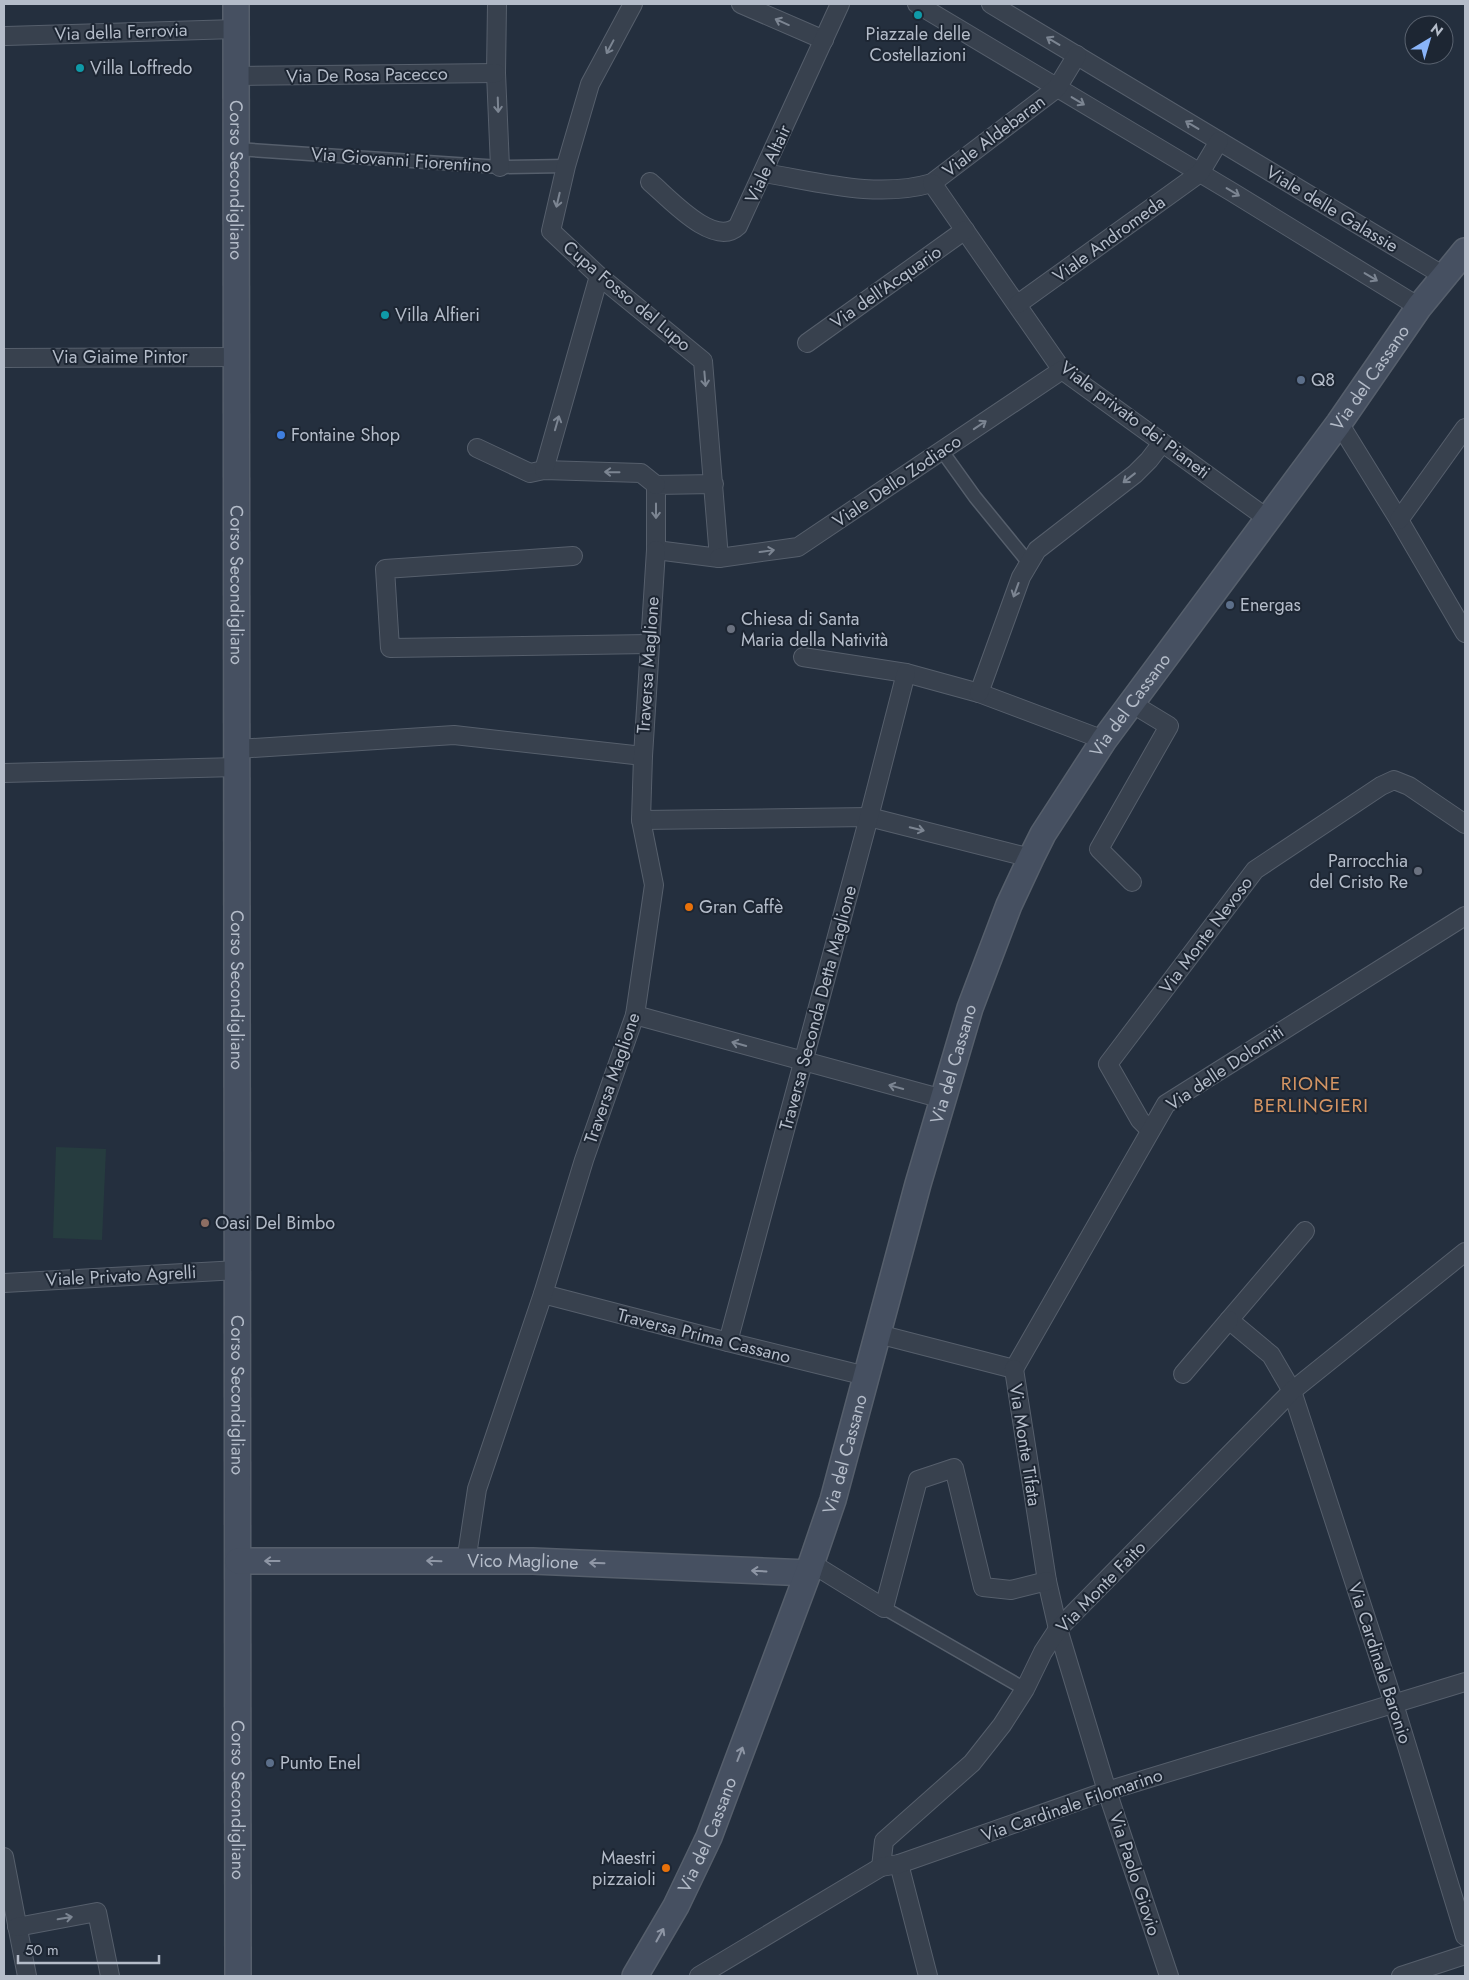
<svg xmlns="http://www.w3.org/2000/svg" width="1469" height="1980" font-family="Jost,sans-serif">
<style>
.green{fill:#263c3f}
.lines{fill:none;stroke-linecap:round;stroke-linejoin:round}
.pedestrian-casing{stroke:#565f6c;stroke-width:15}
.minor-casing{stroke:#565f6c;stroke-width:20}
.secondary-casing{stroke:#565f6c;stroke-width:28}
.pedestrian{stroke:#38414e;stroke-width:12}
.minor{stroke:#38414e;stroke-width:18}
.secondary{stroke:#465061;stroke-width:25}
.oneway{stroke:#7c8592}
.oneway2{stroke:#8e96a5}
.culture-dot{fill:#0f9aa8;stroke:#1d2633;stroke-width:2}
.service-dot{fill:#5c6f8a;stroke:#1d2633;stroke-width:2}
.shop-dot{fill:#3f7fe0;stroke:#1d2633;stroke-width:2}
.worship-dot{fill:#6b7280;stroke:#1d2633;stroke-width:2}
.food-dot{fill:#e8710a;stroke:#1d2633;stroke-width:2}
.education-dot{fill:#8d6e63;stroke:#1d2633;stroke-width:2}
.labels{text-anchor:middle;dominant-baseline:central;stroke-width:4;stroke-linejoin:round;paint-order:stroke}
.street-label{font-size:18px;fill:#b4bcc9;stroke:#1d2633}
.poi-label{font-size:18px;fill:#b4bcc9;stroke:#1d2633;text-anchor:start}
.neighbourhood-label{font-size:19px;letter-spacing:1px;fill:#d59563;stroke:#1d2633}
</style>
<rect width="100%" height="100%" fill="#242f3e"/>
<!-- green -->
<polygon class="green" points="56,1147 106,1149 102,1240 53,1238"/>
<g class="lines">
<!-- pedestrian casing -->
<g class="pedestrian-casing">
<g id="pedestrian">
<polyline points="237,149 500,167 566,166"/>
<polyline points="942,451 975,497 1028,562"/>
<polyline points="884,1608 1025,1689"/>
</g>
</g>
<!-- minor casing -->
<g class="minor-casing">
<g id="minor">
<polyline points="497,4 496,73 500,167"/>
<polyline points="633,4 590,84 566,166 551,231 599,276 703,361 719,558 656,550 656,485 714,484"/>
<polyline points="741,4 824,40"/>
<polyline points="917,4 1232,192 1419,307"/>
<polyline points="991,4 1444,276"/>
<polyline points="6,36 236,29"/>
<polyline points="237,76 496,73"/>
<path d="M764 173C819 182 877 199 932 183L1057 88 1077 55"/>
<path d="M650 182C668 197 714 249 738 226L840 4"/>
<polyline points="932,183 1062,370 1268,519"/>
<polyline points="1018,304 1200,173 1219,141"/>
<polyline points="807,343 965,230"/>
<polyline points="4,358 237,357"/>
<polyline points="1339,423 1399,520 1465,633"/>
<polyline points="477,448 530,473 544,470 641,473 656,485"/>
<polyline points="544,470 599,276"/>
<polyline points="1399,520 1465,428"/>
<polyline points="573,556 385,569 390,648 649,644"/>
<polyline points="719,558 798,547 1062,370"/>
<polyline points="803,657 906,673 979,693 1104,740"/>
<polyline points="979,693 1021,577 1037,550 1135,474 1149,460 1162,443"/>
<polyline points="1131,703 1169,726 1099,849 1132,882"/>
<polyline points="237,749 454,735 643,756"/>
<polyline points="4,773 237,767"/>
<polyline points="641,820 869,817 1031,858"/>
<polyline points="635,1015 943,1099"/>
<polyline points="1150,1130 1140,1120 1108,1064 1255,870 1381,786 1394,780 1409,786 1465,824"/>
<polyline points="1305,1231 1229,1320 1271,1355 1292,1391 1394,1704 1465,1936"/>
<polyline points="4,1283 238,1270"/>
<polyline points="543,1294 728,1342 866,1376"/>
<polyline points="878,1334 1014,1369"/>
<polyline points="728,1342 869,817 906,673"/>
<polyline points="1014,1369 1166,1104 1465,916"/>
<polyline points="1014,1369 1047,1581 1058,1629 1107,1791 1169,1976"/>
<polyline points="1183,1374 1229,1320"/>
<polyline points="466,1562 477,1489 543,1294 584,1160 635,1015 654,885 641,820 643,756 656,550"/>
<polyline points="811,1563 884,1608 918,1480 954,1468 983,1587 1011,1590 1047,1581"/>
<polyline points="4,1857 27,1976"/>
<polyline points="899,1864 928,1976"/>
<polyline points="881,1867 884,1841 972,1763 1002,1725 1025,1689 1043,1652 1058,1629 1292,1391 1465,1252"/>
<polyline points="17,1927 97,1912 110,1976"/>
<polyline points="699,1976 881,1867 899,1864 1107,1791 1465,1682"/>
<polyline points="1401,1976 1465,1955"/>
</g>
</g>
<!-- secondary casing -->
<g class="secondary-casing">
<g id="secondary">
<path id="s1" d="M236 4 238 1976"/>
<path id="s2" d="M238 1561H533L808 1573"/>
<path id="s3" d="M635 1976 676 1906 709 1837 808 1573 833 1500 918 1184 970 1008 1009 905 1031 858 1043 834 1104 740 1339 423 1419 307 1465 251"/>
</g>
</g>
<!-- pedestrian -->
<use href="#pedestrian" class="pedestrian"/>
<!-- minor -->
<use href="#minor" class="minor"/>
<!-- secondary -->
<use href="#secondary" class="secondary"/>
</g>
<!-- one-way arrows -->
<defs><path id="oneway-shaft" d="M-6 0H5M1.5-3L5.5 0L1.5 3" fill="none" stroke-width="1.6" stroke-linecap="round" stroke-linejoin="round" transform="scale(1.25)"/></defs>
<g class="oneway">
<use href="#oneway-shaft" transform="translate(782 22) rotate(-156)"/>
<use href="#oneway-shaft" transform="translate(1053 41) rotate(-149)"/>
<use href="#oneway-shaft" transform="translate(610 47) rotate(118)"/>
<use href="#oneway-shaft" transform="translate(1078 101) rotate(31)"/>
<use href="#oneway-shaft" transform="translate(498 105) rotate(88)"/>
<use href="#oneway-shaft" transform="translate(1192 125) rotate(-149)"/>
<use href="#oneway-shaft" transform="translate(1233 192) rotate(31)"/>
<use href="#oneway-shaft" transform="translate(558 200) rotate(103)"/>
<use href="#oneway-shaft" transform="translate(1371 277) rotate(31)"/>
<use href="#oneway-shaft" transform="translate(705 379) rotate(85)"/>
<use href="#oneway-shaft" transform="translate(557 423) rotate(-74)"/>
<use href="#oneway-shaft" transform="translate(980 425) rotate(-34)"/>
<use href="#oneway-shaft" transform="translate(612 472) rotate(-179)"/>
<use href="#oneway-shaft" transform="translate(1129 478) rotate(142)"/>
<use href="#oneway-shaft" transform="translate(656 511) rotate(90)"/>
<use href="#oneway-shaft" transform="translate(767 551) rotate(-8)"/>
<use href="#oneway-shaft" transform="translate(1016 590) rotate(110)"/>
<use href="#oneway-shaft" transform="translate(917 829) rotate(14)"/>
<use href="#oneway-shaft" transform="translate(739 1044) rotate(-164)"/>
<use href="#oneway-shaft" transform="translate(896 1087) rotate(-165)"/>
<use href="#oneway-shaft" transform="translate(65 1918) rotate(-10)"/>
</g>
<g class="oneway2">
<use href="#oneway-shaft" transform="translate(272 1561) rotate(180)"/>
<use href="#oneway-shaft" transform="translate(434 1561) rotate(-178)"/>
<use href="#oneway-shaft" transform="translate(597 1563) rotate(-178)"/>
<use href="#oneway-shaft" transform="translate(759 1571) rotate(-177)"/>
<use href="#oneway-shaft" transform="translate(740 1754) rotate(-69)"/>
<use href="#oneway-shaft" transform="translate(660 1935) rotate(-61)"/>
</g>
<!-- markers -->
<g class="culture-dot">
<circle cx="918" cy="15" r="5"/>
<circle cx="80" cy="68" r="5"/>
<circle cx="385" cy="315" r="5"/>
</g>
<g class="service-dot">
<circle cx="1301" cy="380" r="5"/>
<circle cx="1230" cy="605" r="5"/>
<circle cx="270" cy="1763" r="5"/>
</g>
<circle class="shop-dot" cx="281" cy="435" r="5"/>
<g class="worship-dot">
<circle cx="731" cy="629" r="5"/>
<circle cx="1418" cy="871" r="5"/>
</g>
<g class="food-dot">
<circle cx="689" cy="907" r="5"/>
<circle cx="666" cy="1868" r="5"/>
</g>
<circle class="education-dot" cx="205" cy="1223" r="5"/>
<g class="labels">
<!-- street labels -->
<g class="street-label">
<text transform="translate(121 32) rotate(-2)">Via della Ferrovia</text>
<text transform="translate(367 75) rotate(-1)">Via De Rosa Pacecco</text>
<text transform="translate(994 136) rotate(-37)">Viale Aldebaran</text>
<text transform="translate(401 160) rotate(4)">Via Giovanni Fiorentino</text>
<text transform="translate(768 164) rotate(-65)">Viale Altair</text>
<text stroke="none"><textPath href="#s1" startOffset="176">Corso Secondigliano</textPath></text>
<text transform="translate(1332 209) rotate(31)">Viale delle Galassie</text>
<text transform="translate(1109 239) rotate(-36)">Viale Andromeda</text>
<text transform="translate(886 287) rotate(-35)">Via dell'Acquario</text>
<text transform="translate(627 296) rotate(40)">Cupa Fosso del Lupo</text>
<text x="120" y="357">Via Giaime Pintor</text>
<text stroke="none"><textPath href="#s3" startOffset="1778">Via del Cassano</textPath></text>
<text transform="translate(1135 420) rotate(37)">Viale privato dei Pianeti</text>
<text transform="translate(897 481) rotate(-34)">Viale Dello Zodiaco</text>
<text stroke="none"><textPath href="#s1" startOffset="581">Corso Secondigliano</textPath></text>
<text transform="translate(648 665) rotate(-86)">Traversa Maglione</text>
<text stroke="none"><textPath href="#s3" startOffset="1372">Via del Cassano</textPath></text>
<text transform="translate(1206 935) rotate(-53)">Via Monte Nevoso</text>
<text stroke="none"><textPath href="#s1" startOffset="986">Corso Secondigliano</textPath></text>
<text transform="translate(818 1008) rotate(-75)">Traversa Seconda Detta Maglione</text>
<text stroke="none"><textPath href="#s3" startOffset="969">Via del Cassano</textPath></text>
<text transform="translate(1225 1068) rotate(-34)">Via delle Dolomiti</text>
<text transform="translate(612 1078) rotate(-71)">Traversa Maglione</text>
<text transform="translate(121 1276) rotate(-3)">Viale Privato Agrelli</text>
<text transform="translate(704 1336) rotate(14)">Traversa Prima Cassano</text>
<text stroke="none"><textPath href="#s1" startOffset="1391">Corso Secondigliano</textPath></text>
<text transform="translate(1025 1445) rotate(81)">Via Monte Tifata</text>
<text stroke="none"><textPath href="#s3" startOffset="564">Via del Cassano</textPath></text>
<text stroke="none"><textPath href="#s2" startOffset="285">Vico Maglione</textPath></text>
<text transform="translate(1101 1587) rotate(-46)">Via Monte Faito</text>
<text transform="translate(1380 1663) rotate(72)">Via Cardinale Baronio</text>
<text stroke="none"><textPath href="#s1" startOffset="1796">Corso Secondigliano</textPath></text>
<text transform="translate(1072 1805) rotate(-19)">Via Cardinale Filomarino</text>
<text stroke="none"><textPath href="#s3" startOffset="159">Via del Cassano</textPath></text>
<text transform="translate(1135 1874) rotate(72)">Via Paolo Giovio</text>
</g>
<!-- poi labels -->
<g class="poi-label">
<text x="918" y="34" text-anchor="middle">Piazzale delle<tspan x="918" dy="21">Costellazioni</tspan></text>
<text x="90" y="68">Villa Loffredo</text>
<text x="395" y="315">Villa Alfieri</text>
<text x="1311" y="380">Q8</text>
<text x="291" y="435">Fontaine Shop</text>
<text x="1240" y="605">Energas</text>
<text x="741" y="619">Chiesa di Santa<tspan x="741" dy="21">Maria della Natività</tspan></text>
<text x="1408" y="861" text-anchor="end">Parrocchia<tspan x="1408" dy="21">del Cristo Re</tspan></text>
<text x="699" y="907">Gran Caffè</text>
<text x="215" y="1223">Oasi Del Bimbo</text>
<text x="280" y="1763">Punto Enel</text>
<text x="656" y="1858" text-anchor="end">Maestri<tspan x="656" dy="21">pizzaioli</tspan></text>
</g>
<!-- neighbourhood labels -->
<g class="neighbourhood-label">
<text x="1311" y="1083">RIONE<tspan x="1311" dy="22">BERLINGIERI</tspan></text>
</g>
</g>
<!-- border -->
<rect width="1469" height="1980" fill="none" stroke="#b4bcc9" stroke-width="10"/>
<!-- north arrow -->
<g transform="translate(1429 40) rotate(38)"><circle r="24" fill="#1d2633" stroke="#59626f"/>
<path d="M0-4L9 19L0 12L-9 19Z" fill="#8ab4f8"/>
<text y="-8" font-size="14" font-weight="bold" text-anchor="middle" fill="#b4bcc9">N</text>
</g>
<!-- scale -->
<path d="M18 1955v8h141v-8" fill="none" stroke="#b4bcc9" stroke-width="2.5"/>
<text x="25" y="1955" font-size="15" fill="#b4bcc9" stroke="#1d2633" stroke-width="4" paint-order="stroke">50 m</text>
</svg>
